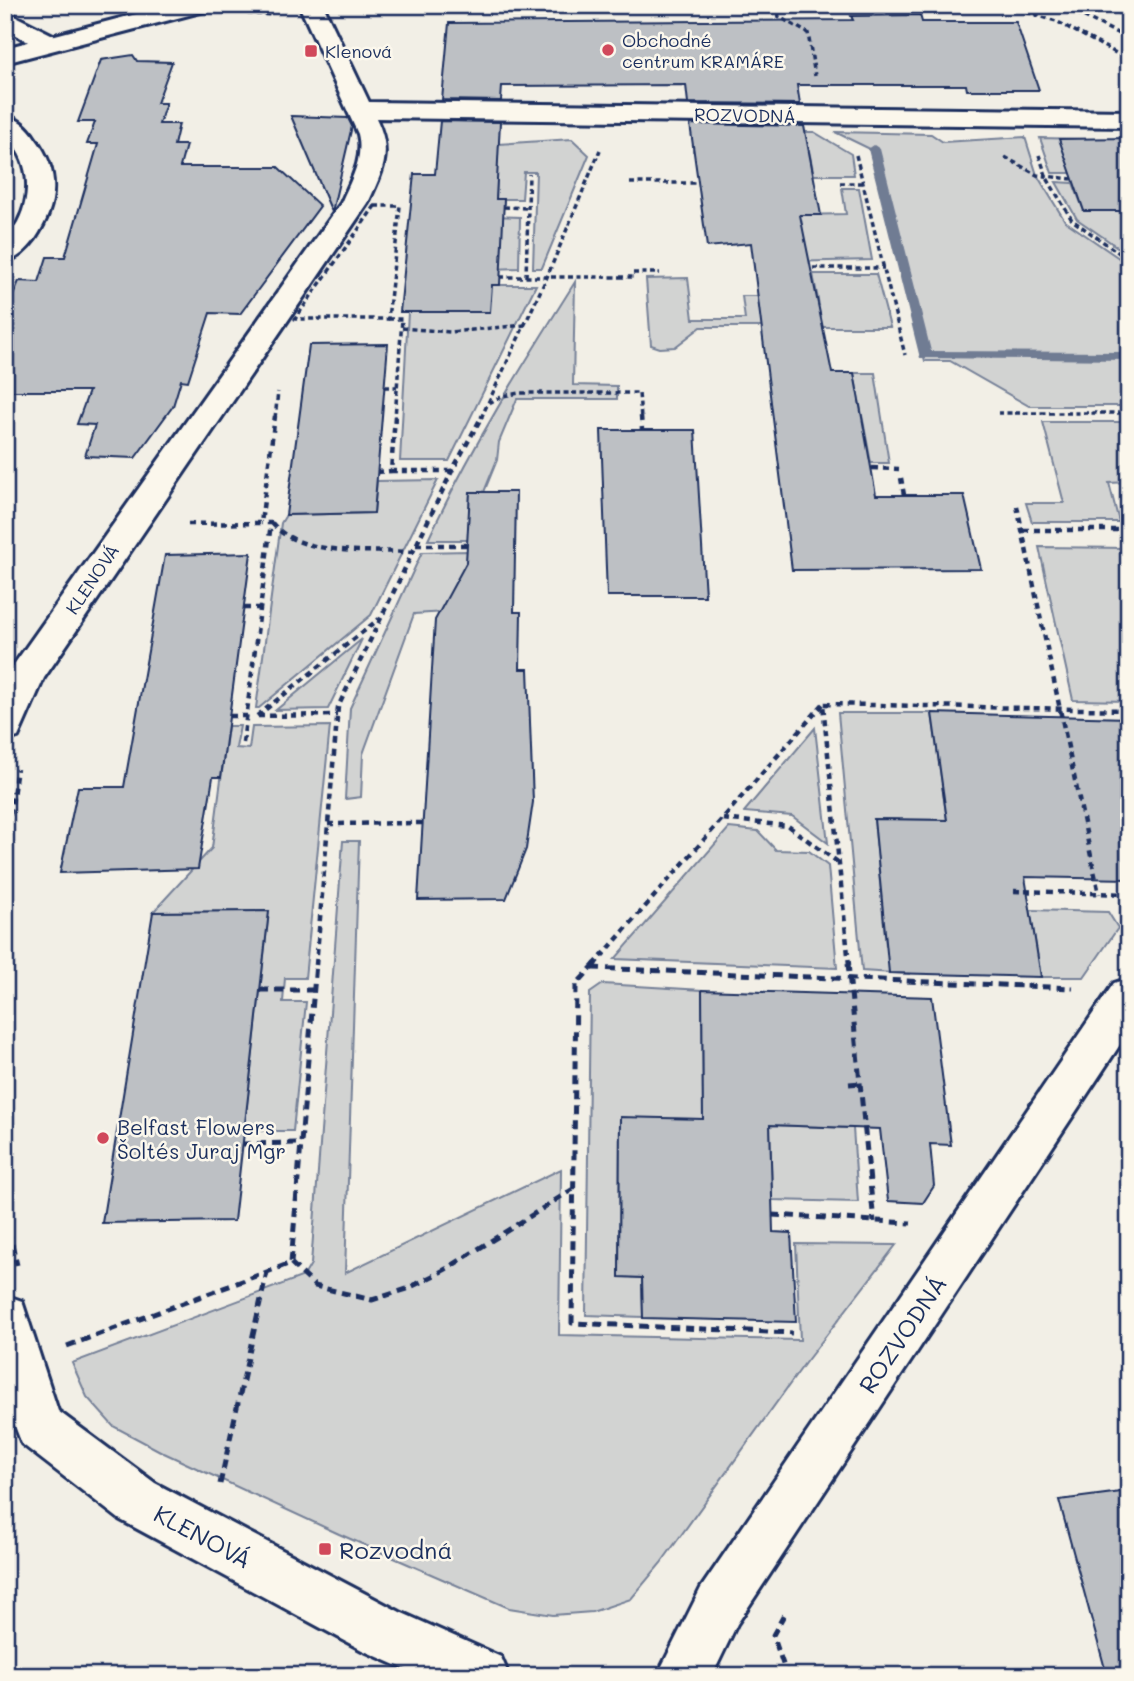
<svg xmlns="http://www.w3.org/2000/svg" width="1134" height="1681" font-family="Mali,sans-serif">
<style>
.green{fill:#d2d3d2;stroke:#768198;stroke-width:2}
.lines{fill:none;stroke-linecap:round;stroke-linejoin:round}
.stream{fill:#707b93;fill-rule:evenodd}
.building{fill:#bdc0c4;stroke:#1b2f5e;stroke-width:2}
.minor-casing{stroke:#1b2f5e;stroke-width:6}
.tertiary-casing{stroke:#1b2f5e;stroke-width:6}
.path-far2{stroke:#1b2f5e;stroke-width:3.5;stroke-dasharray:5 3.5;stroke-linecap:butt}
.path-far1{stroke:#1b2f5e;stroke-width:4.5;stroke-dasharray:6 5;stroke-linecap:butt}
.path{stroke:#1b2f5e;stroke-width:5;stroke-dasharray:9 6;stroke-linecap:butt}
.minor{fill:#fbf7ec;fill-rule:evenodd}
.tertiary{fill:#fbf7ec;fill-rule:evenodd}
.poi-dot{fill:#d1495b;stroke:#fbf7ec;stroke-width:2.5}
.labels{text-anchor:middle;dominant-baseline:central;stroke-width:5;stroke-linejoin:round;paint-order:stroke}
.far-poi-label{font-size:18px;fill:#1b2f5e;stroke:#fbf7ec;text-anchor:start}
.far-street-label{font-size:18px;fill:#1b2f5e;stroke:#fbf7ec}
.poi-label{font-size:21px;fill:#1b2f5e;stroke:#fbf7ec;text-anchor:start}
.near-street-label{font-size:24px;fill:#1b2f5e;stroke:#fbf7ec}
.near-poi-label{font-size:24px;fill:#1b2f5e;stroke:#fbf7ec;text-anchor:start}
</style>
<rect width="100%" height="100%" fill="#f2efe6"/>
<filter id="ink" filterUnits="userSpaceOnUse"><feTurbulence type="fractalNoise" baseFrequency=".0143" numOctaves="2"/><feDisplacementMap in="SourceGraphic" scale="14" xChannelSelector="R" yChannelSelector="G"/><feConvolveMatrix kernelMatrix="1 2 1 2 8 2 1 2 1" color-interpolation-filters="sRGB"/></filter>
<g filter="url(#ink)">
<!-- green -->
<g class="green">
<polygon points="693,132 814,132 851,154 854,175 814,175 807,141 760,141 741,151 693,151"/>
<polygon points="835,132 931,134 943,142 1025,137 1037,175 1065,221 1129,265 1129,406 1029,406 950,361 925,361 870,149"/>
<polygon points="1040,138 1083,139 1095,173 1052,173"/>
<polygon points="572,139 589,155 542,268 533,268 536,172 524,172 522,199 496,199 498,144"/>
<polygon points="1056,182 1073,183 1084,211 1129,211 1129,255 1077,219"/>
<polygon points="842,188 859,188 872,260 784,262 798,215 846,214"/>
<polygon points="495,216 520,217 519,268 493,269"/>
<polygon points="813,274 876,274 890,327 701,327 675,347 660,348 651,345 646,279 688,278 693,319 745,319 742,296 765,296 767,306 819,305"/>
<path d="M575 282 573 385 617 386V399H517L499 442 497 460 484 492H470L468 540H428C470 449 522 366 575 282Z"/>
<polygon points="492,285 536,285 449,461 400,461 408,312"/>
<polygon points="854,373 875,373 889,463 871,463"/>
<polygon points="1043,422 1129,422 1129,482 1109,483 1119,522 1032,522 1026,503 1064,503"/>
<polygon points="438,480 371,615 259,708 256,708 281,523 286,515 374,513 377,481"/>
<polygon points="1039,547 1129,548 1129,701 1073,700"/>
<polygon points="467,551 466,563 446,612 414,614 363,754 361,797 345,799 350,708 422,552"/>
<polygon points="362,639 328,709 276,710"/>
<polygon points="838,713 932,713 947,820 874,819 886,946 905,945 909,974 862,971"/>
<polygon points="228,726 240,726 236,748 249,749 252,727 330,726 305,978 285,978 283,1002 306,1002 293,1131 244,1131 269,911 153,912 212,848"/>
<polygon points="815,728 828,843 792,816 744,812"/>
<polygon points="729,828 758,831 776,850 809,851 828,866 837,968 615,959"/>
<polygon points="343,841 359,841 345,1273 561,1169 559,1335 800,1340 796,1244 896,1245 805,1363 661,1563 631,1599 592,1612 553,1615 509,1608 339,1534 164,1453 113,1426 87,1397 72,1363 304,1276 311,1264"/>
<polygon points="1030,910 1108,912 1118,928 1084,977 1041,977"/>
<polygon points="603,984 702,990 703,1119 620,1118 619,1276 642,1278 643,1317 586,1315 590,993"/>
<polygon points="770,1125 853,1128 858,1202 772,1200"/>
</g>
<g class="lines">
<!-- stream -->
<polygon class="stream" points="874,145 880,149 931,351 1129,352 1129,360 920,358 868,149"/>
</g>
<!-- building -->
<g class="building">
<polygon points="920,15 922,22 1016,22 1039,90 967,90 966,85 797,85 800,104 688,103 686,85 502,86 501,101 442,100 449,23 853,20 851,16"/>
<polygon points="133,55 137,61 172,62 157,103 166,103 159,124 179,124 174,145 186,145 180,167 278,167 320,206 240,314 210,313 188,381 181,380 173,406 135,458 85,456 95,425 77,424 89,391 5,391 5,315 19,281 39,282 47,257 65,257 98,144 87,144 95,122 78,122 101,60"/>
<polygon points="291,116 348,118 352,126 332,212"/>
<polygon points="440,121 500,122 496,199 504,199 500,285 492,285 490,312 400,312 414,174 435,174"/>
<polygon points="690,124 804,126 821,215 800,215 832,373 854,373 876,495 964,495 981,569 792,570 751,243 707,247"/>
<polygon points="1129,138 1129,211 1084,211 1059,139"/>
<polygon points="388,344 374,513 286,515 309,345"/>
<polygon points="601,430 695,430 705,596 607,596"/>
<polygon points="470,492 516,492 514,612 521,612 520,669 528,669 533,802 526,849 506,899 418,900 435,620 466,563"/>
<polygon points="251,553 221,777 213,777 198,869 60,873 78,787 124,787 165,555"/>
<polygon points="932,713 1129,718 1129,879 1025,877 1041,977 889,973 874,819 947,820"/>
<polygon points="269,911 234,1221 102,1223 153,912"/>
<polygon points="702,990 932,997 951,1145 930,1144 934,1186 923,1203 888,1201 880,1129 770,1125 773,1232 791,1233 796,1322 643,1318 642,1278 619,1277 620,1117 703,1119"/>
<polygon points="1129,1491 1129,1676 1107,1676 1059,1500"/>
</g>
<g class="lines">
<!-- minor casing -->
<g class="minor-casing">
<g id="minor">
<path d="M299 5H323L369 102 1129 111V127L376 118C393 153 383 170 368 203L44 678 18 737 5 741V684L15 663 341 203C351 180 364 159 358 134Z"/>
<path d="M5 11 59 38 62 43 59 48C40 53 21 37 5 28Z"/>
<path d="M5 115C18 118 28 127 35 138 61 172 58 205 35 239 27 250 18 259 5 262 5 256 3 246 5 240 7 234 15 228 18 222 33 194 30 158 5 136Z"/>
<polygon points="1129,978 1129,1031 737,1624 712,1676 657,1676 701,1588 1114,983"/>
<polygon points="5,1295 22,1301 58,1411 155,1483 400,1612 501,1657 509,1676 421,1676 362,1650 119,1519 22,1444 5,1400"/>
</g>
</g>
<!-- tertiary casing -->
<g class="tertiary-casing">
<polygon id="tertiary" points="171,5 212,5 208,10 5,63 5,48"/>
</g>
<!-- path-far2 -->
<g class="path-far2">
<polyline points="777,5 779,17 808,33 815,76"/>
<polyline points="1002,5 1056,21 1129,60"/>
<polyline points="1076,5 1075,12 1129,39"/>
<polyline points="1082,5 1129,14"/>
<polyline points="239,13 272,15"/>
<polyline points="856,155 905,355"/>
<polyline points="1039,155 1047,178 1072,220 1129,260"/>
<polyline points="1005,157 1037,175 1072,179"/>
<polyline points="630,183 697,183"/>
<polyline points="840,183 864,183"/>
<polygon points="375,206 400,206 388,319 295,319"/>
<polyline points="504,207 528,208"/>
<polyline points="813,268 884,268"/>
<polyline points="633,273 660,273"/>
<polyline points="500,277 633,277"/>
<polyline points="526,277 529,174"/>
<polyline points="388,319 402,319 395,418"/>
<polyline points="402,328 450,332 525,325"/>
<polyline points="385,387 397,387"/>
<polyline points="489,403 503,396 519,393 639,393 641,418"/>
<polyline points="998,413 1129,413"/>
<polyline points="275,418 278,392"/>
<polyline points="481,418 547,277 600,150"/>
</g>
<!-- path-far1 -->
<g class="path-far1">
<polyline points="395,416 391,471 451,471"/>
<polyline points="641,416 642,430"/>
<polyline points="872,468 899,469"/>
<polyline points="377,472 391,471"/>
<polyline points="901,478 904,495"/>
<polyline points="1017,506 1099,894"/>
<path d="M272 523C299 557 371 550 412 552"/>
<polyline points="188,524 261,523 275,416"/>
<polyline points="1023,530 1129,530"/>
<polyline points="416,545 467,545"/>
<polyline points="244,608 261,608"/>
<polyline points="230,716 250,716"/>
<polyline points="257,716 379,619"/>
<polyline points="258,716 337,715"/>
<polyline points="243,743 271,523 261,523"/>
<polyline points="723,819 788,826 839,863"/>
<polyline points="328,824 422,823"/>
<polyline points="5,880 7,835 17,769"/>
<polyline points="1014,891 1129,894"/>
<polyline points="316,965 338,707 452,471 482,416"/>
<polyline points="594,965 823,704"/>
<polyline points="849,965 823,704 1129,710"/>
</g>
<!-- path -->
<g class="path">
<polyline points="596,963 576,985 572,1323 792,1333"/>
<polyline points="848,963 874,1222"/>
<polyline points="592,968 1073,988"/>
<polyline points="260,990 314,990"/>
<polyline points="849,1084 861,1083"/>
<polyline points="242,1144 302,1143"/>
<polyline points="5,1215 17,1265"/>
<polyline points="772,1215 911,1223"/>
<polyline points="291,1263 315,1286 372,1300 407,1289 448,1268 573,1189"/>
<polyline points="67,1346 291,1263 316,963"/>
<polyline points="220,1484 267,1272"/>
<polyline points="784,1615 773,1635 787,1676"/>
</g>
<!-- minor -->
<use href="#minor" class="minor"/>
<!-- tertiary -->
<use href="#tertiary" class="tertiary"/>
</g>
</g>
<!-- markers -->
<g class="poi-dot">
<circle cx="608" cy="50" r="7"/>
<rect x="304" y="44" width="14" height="14" rx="3.5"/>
<circle cx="103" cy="1138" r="7"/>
<rect x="318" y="1542" width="14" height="14" rx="3.5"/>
</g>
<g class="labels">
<!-- far-poi labels -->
<g class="far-poi-label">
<text x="622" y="40">Obchodné<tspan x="622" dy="21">centrum KRAMÁRE</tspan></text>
<text x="325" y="51">Klenová</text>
</g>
<!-- far-street labels -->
<g class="far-street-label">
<text transform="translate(745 115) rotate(1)">ROZVODNÁ</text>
<text transform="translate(92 579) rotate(-56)">KLENOVÁ</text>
</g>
<!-- poi labels -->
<g class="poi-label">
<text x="117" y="1126">Belfast Flowers<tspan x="117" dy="24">Šoltés Juraj Mgr</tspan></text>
</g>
<!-- near-street labels -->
<g class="near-street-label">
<text transform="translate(902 1334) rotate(-56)">ROZVODNÁ</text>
<text transform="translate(203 1536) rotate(28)">KLENOVÁ</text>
</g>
<!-- near-poi labels -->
<g class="near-poi-label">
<text x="339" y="1549">Rozvodná</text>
</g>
</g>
<!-- margin -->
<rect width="1134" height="1681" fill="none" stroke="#fbf7ec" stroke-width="28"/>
<rect x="14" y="14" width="1106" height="1653" fill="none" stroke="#1b2f5e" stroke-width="2.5" filter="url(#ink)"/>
</svg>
